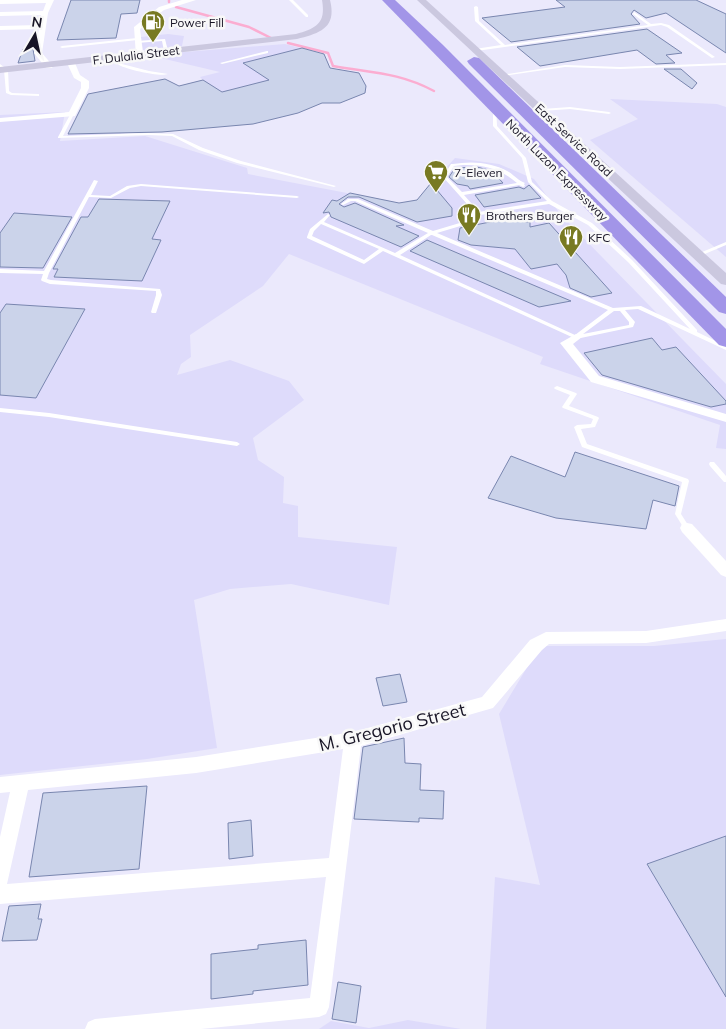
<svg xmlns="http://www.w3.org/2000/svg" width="726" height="1029" font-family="Mulish,sans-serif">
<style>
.built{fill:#dedbfb}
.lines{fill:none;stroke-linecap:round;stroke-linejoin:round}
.stream{stroke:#fbadd1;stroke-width:2.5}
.building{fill:#cbd3ea;stroke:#7986af}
.lane{fill:#fff;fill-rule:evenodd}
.street{fill:#fff;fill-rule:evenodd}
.secondary{fill:#cbc8df;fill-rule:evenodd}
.highway{fill:#a295e8;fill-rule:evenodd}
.labels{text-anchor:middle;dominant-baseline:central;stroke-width:5;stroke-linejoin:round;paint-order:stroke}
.far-poi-label{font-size:12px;fill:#171425;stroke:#f8f8f8;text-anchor:start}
.far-street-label{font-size:12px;fill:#171425;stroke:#f8f8f8}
.near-street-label{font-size:18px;fill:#171425;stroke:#f8f8f8}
</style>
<rect width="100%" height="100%" fill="#ebe9fc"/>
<!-- built -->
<g class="built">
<polygon points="168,34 184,36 182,46 143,50 141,37"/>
<polygon points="285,44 324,54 330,68 359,73 366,86 365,93 340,103 322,103 298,113 253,124 157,132 67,136 88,94 165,79 179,86 203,80 200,77 220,72 148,55"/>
<polygon points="610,99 717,104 726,107 726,257 590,140 638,119"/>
<polygon points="65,112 60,141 145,136 247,168 248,174 415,206 420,196 455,158 499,164 534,179 562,216 726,384 726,449 716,448 720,425 540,364 543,357 289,254 263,286 190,335 191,357 181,364 177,375 230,360 289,381 304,400 253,438 258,460 284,477 283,503 298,506 298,537 397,547 389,605 291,584 230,589 194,600 217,748 147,759 0,775 0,115"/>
<polygon points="726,639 726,1029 486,1029 495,877 540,885 499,714 540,646 654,646"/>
<polygon points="408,1020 461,1029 319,1029 331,1021 369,1028"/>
</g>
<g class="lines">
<!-- stream -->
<g class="stream">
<polyline points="169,0 169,2"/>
<polyline points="176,7 249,27 273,39"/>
<path d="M288 43 328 53 333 66C371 73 398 72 434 91"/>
</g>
</g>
<!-- building -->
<g class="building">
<polygon points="71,0 140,0 137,13 121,14 116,38 57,40"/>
<polygon points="556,0 696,0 726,14 726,53 666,13 646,18 634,10 631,14 640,24 511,42 482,18 565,7"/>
<polygon points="647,29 682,53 666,55 675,63 656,64 637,50 540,66 517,47"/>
<polygon points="302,48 324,54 330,68 359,73 366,86 365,93 340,103 322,103 298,113 253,124 162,132 68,134 88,94 165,79 179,86 203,80 222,92 269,80 243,63"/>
<polygon points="23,49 33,49 35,61 18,63"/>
<polygon points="664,69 681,69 697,83 692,89"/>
<polygon points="477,167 492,171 503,183 470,189 468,186 457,184 449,177 455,168"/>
<polygon points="431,183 452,208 452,216 417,222 359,197 348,197 339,204 344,207 355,203 404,225 396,226 419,236 401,247 331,217 329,212 323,213 332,200 337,201 350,193 399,203 417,200"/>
<polygon points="529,185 541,198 484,207 475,195 519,187 524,189"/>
<polygon points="99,199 170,201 152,239 161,240 142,281 54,277 58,269 53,269 81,217 88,217"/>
<polygon points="14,213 72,217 43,268 0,267 0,233"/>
<polygon points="500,220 530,222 530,227 549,223 612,293 591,297 570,288 566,275 557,264 531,269 515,249 471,245 458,240 460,228"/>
<polygon points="427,240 462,255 571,301 539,307 410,251"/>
<polygon points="6,304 85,309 36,398 0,395 0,313"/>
<polygon points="652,338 662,350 676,347 726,401 726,404 711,407 602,375 584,353"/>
<polygon points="575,452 679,486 675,506 653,500 646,529 556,518 488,498 511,456 565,477"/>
<polygon points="400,674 407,702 383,706 376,678"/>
<polygon points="404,738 405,763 421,764 420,790 444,791 443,819 419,818 419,822 354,819 363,747"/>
<polygon points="147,786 139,869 29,877 43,793"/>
<polygon points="251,820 253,856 229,859 228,823"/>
<polygon points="726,836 726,997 647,864"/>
<polygon points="41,904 38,919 42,919 37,940 2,941 9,906"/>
<polygon points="306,940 308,985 253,991 253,994 211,999 211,954 258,949 258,945"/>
<polygon points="338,982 361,986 356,1023 332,1019"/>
</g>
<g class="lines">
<!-- lane -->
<g class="lane">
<polygon points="289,0 293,0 308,15 308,17 306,17"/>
<polygon points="476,6 478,7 479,21 505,45 648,25 633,14 634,12 651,24 661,23 669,25 715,57 712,58 667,27 661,25 476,51 474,50 475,49 501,45 475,21 474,7"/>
<polygon points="137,38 139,39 138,40 62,48 60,47 62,46"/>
<polygon points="165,39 168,51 166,52 164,51 162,41 137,43 135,42 137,41"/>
<polygon points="267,51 268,51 268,53 222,64 220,63"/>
<path d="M113 56H115L122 64 149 71 168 74C159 77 130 70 121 66 118 65 115 61 113 58Z"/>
<polygon points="726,63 726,65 620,69 565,67 503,76 501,75 565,65 620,67"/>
<polygon points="0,64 8,70 9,91 12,93 38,94 39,94 39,96 11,95 6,93 4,70 0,67"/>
<path d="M493 105 496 106 497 126 526 158 532 182 552 201 592 223 632 260 697 330V332L726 346V350L638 309 625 310 635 322 633 327 576 339 574 338 383 251 364 264 307 238V237L310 229 328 214 330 215 324 222 395 253 428 233 355 201H351L343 205 341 204 348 199H358L433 231 473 219 476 214 443 177 451 164H453C472 161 491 162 509 172 515 176 519 181 525 183L524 184 525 186 523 187 519 185 464 195 479 212 547 201 528 182 522 158 493 126ZM463 165C483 164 501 169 517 183L462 192 447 177 454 166ZM549 204 588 225 628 262 690 329 641 306 613 308 437 233 477 221 480 215ZM321 224 379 249 364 260 312 236 314 231ZM431 235H432L608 310 575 335 400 255ZM614 311H620L629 322V325L583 334Z"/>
<polygon points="570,107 609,112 611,113 609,114 570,109 542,111 540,110 542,109"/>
<polygon points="71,113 74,114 63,136 148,133 173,134 203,148 241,161 336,186 334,187 237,163 199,150 172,136 148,135 58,138 58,137"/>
<polygon points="94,180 98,181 91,195 110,196 127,186 141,184 297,196 299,197 297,198 141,186 130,188 111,198 89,197 49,273 47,279 51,280 160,289 162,295 156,313 152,313 151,312 156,295 156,291 50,284 42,281 41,280 43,274 0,273 0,269 44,271"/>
<polygon points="726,242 726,245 700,256 698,257 695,255"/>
<polygon points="557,386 576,393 577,394 569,406 598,417 599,418 595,427 581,429 587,444 688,479 689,481 681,514 690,528 689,530 685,530 675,514 682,482 582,447 574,427 577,425 591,424 593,419 563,408 562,407 570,395 555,389 554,388 555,387"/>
<polygon points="0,408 49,413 237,442 240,444 237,446 49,417 0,412"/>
<polygon points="710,462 714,462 726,476 726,482 724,482 710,466 709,464"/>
</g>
<!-- street -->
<g class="street">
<polygon points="0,0 54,0 48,13 42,53 53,66 52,68 46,68 34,53 39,29 0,30 0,26 39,25 41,15 0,16 0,12 43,11 46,3 0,4"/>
<polygon points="182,0 196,0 164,10 140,29 143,54 136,56 134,27 159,7"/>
<polygon points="71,61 75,63 80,75 89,81 89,88 75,116 0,122 0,118 69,112 81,88 81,82 74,78 67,63"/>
<polygon points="576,334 582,337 573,344 599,376 726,414 726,422 591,382 560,343"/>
<polygon points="687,523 692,524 726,561 726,577 721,575 682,532 680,528 682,524"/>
<path d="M726 619V631L646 643 549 644 542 650 493 708 361 746 329 1007 326 1014 319 1017 201 1029H85L88 1022 95 1019 310 998 326 877 0 904V837L10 792 0 793V777L196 757 353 732 482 697 530 640 546 632 646 631ZM343 749 329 858 7 884 28 790 196 773Z"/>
</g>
<!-- secondary -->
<g class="secondary">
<path d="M322 0H330C337 28 320 33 297 39L0 73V67L296 34C317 28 326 23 322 0Z"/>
<polygon points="417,0 426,0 726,273 726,285 721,284"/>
</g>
<!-- highway -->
<g class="highway">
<polygon points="382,0 395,0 443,45 726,329 726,347 719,345"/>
<polygon points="474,57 479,58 726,297 726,314 719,312 469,64 467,61"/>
</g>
</g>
<!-- icons -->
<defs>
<g id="fuel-pin" transform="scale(1.25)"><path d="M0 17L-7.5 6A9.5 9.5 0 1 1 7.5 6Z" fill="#787a22" stroke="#f8f8f8"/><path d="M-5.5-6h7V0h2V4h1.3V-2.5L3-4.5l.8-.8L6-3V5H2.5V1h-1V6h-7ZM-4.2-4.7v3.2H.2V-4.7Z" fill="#fff"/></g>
<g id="supermarket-pin" transform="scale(1.25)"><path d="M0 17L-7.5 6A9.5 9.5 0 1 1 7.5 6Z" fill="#787a22" stroke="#f8f8f8"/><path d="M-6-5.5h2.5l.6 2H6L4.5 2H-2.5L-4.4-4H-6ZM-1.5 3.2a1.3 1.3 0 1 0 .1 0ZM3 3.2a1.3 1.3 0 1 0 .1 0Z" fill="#fff"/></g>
<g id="restaurant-pin" transform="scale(1.25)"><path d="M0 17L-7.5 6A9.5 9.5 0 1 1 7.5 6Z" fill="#787a22" stroke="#f8f8f8"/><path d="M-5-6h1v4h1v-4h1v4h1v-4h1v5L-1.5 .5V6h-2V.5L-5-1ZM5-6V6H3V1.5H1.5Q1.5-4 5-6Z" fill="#fff"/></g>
</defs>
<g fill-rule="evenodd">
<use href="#fuel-pin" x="153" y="22"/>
<use href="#supermarket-pin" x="436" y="172"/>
<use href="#restaurant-pin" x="469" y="215"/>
<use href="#restaurant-pin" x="571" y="237"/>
</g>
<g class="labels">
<!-- far-poi labels -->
<g class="far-poi-label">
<text x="170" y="22">Power Fill</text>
<text x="454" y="172">7-Eleven</text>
<text x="486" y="215">Brothers Burger</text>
<text x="588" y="237">KFC</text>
</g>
<!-- far-street labels -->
<g class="far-street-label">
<text transform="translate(136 55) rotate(-7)">F. Dulalia Street</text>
<text transform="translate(574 140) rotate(43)">East Service Road</text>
<text transform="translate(557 170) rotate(45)">North Luzon Expressway</text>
</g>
<!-- near-street labels -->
<g class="near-street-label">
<text transform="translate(392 727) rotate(-14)">M. Gregorio Street</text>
</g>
</g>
<!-- north arrow -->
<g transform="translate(35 35) rotate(9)" stroke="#f8f8f8" stroke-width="4" paint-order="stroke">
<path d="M0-4L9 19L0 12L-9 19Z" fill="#171425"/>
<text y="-8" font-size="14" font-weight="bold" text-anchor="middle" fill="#171425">N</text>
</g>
</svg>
